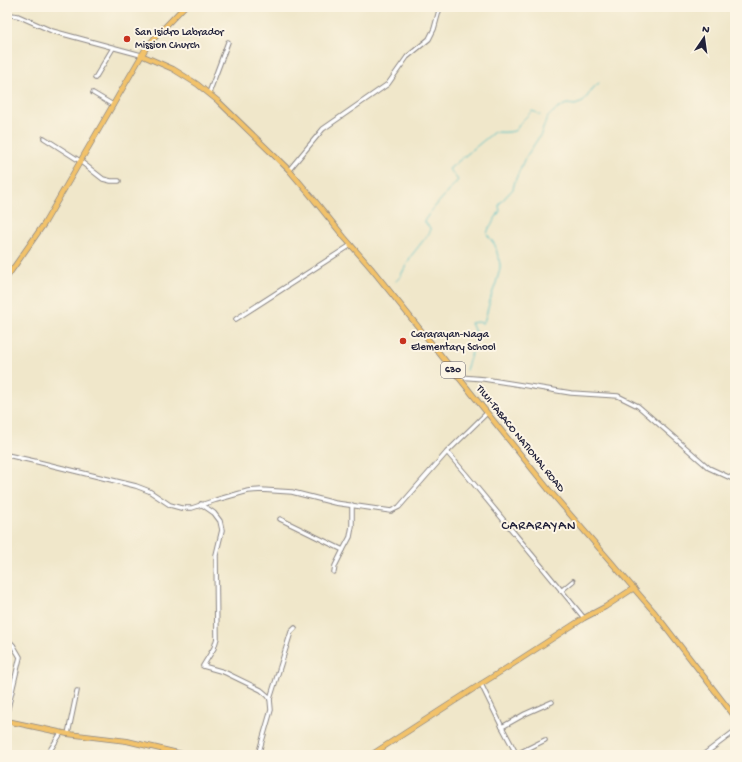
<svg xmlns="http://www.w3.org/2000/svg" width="742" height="762" font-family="'Gochi Hand',sans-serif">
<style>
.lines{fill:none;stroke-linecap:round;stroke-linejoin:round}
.stream{stroke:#4ebdc4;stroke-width:1}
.minor-casing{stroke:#898482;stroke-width:5.5}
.major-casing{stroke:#898482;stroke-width:6}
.minor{stroke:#fff;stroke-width:3.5}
.major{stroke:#f2c26a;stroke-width:4.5}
.poi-dot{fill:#c8321e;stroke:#fcf5e5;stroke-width:1.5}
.labels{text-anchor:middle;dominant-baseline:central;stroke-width:4;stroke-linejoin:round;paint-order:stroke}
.shield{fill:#fcf5e5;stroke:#63616e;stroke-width:1}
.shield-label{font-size:10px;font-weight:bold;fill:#22223b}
.poi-label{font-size:11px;fill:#22223b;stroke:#fcf5e5;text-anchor:start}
.street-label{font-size:11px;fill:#22223b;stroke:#fcf5e5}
.quarter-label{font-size:13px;letter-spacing:1px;fill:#22223b;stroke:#fcf5e5}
</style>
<rect width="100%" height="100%" fill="#fcf5e5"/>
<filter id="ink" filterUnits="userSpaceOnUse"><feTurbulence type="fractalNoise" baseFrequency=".025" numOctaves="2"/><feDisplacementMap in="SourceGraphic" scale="8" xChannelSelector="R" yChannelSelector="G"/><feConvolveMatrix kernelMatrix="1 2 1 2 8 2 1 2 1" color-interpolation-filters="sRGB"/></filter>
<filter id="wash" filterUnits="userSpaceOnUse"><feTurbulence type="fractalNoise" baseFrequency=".012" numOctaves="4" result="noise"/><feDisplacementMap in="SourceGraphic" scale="16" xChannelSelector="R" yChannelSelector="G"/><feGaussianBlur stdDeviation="0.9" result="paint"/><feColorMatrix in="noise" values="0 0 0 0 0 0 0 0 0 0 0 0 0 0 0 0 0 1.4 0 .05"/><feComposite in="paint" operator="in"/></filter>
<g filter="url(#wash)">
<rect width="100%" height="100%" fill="#f0e7ca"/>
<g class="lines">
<!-- stream -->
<g class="stream">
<path d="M396 281 400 277 411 256 430 232V228L424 221 432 210 458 180 449 169 494 132C500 132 508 133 514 131 518 129 519 124 522 121 526 117 529 114 532 111L535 112 540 115"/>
<polyline points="466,370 476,339 475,332 471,323 477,322 483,323 484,322 487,312 491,297 496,283 500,269 500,264 495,245 487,234 489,228 500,211 499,206 500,203 513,189 515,181 524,160 541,134 547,118 553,112 564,105 567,104 575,105 583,102 594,87 599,83"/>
</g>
</g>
</g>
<g filter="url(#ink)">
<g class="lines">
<!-- minor casing -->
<g class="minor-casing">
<g id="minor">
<polyline points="7,16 11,15 18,16 52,31 141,55"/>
<polyline points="95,78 113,48"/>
<polyline points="93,93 113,105"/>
<polyline points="209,93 228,42"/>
<polyline points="44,138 80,161 103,179 111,181 119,181"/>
<polyline points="289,170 323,129 388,84 407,57 429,39 434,29 440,7"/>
<polyline points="236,319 351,245"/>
<polyline points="459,377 484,379 571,393 618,396 638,406 709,468 735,480"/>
<polyline points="447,452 469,478 584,618"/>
<polyline points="7,455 38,462 136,486 149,491 170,505 181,508 192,508 216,500 248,491 261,490 292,492 335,503 391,511 399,507 447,452 487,413"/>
<polyline points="201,504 214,513 220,521 222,530 216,555 217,638 214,648 203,666 224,672 261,690 268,696 270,699 271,710 258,755"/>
<polyline points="280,519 343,550 350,537 352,526 352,505"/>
<polyline points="334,572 335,566 343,550"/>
<polyline points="561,591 573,581"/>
<polyline points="7,639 13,645 20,657 7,712"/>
<polyline points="481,684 502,727 517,755"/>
<polyline points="270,699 291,632 295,628"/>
<polyline points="502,727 525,714 552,702"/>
<polyline points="68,734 77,691"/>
<polyline points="517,754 545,740"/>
<polyline points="47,755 61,733"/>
<polyline points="703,755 735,731"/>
</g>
</g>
<!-- major casing -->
<g class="major-casing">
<g id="major">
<polyline points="141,55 173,69 197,84 218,101 289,170 311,196 344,237 371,268 549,490 655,613 735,717"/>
<polyline points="7,277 44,224 146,48 159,33 184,7"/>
<polyline points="7,721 68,734 127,741 186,755"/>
<polyline points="371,755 481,684 513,664 584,618 605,607 634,588"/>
</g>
</g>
<!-- minor -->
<use href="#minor" class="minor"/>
<!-- major -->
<use href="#major" class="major"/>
</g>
</g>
<!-- markers -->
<g class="poi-dot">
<circle cx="127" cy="39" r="4"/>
<circle cx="403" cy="341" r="4"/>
</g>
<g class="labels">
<!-- shield labels -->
<rect class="shield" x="441" y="362" width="24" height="16" rx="3"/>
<g class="shield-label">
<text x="453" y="370">630</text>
</g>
<!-- poi labels -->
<g class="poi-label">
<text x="135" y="33">San Isidro Labrador<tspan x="135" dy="13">Mission Church</tspan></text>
<text x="411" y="335">Cararayan-Naga<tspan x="411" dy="13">Elementary School</tspan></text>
</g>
<!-- street labels -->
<g class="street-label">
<text transform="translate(520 439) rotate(51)">TIWI-TABACO NATIONAL ROAD</text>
</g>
<!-- quarter labels -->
<g class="quarter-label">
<text x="539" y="526">CARARAYAN</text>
</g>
</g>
<!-- margin -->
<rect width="742" height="762" fill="none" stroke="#fcf5e5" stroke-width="24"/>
<!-- north arrow -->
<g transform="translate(704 38) rotate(13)" stroke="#fcf5e5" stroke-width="3" paint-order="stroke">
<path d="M0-3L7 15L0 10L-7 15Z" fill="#22223b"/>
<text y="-6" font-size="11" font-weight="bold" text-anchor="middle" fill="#22223b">N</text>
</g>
</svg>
